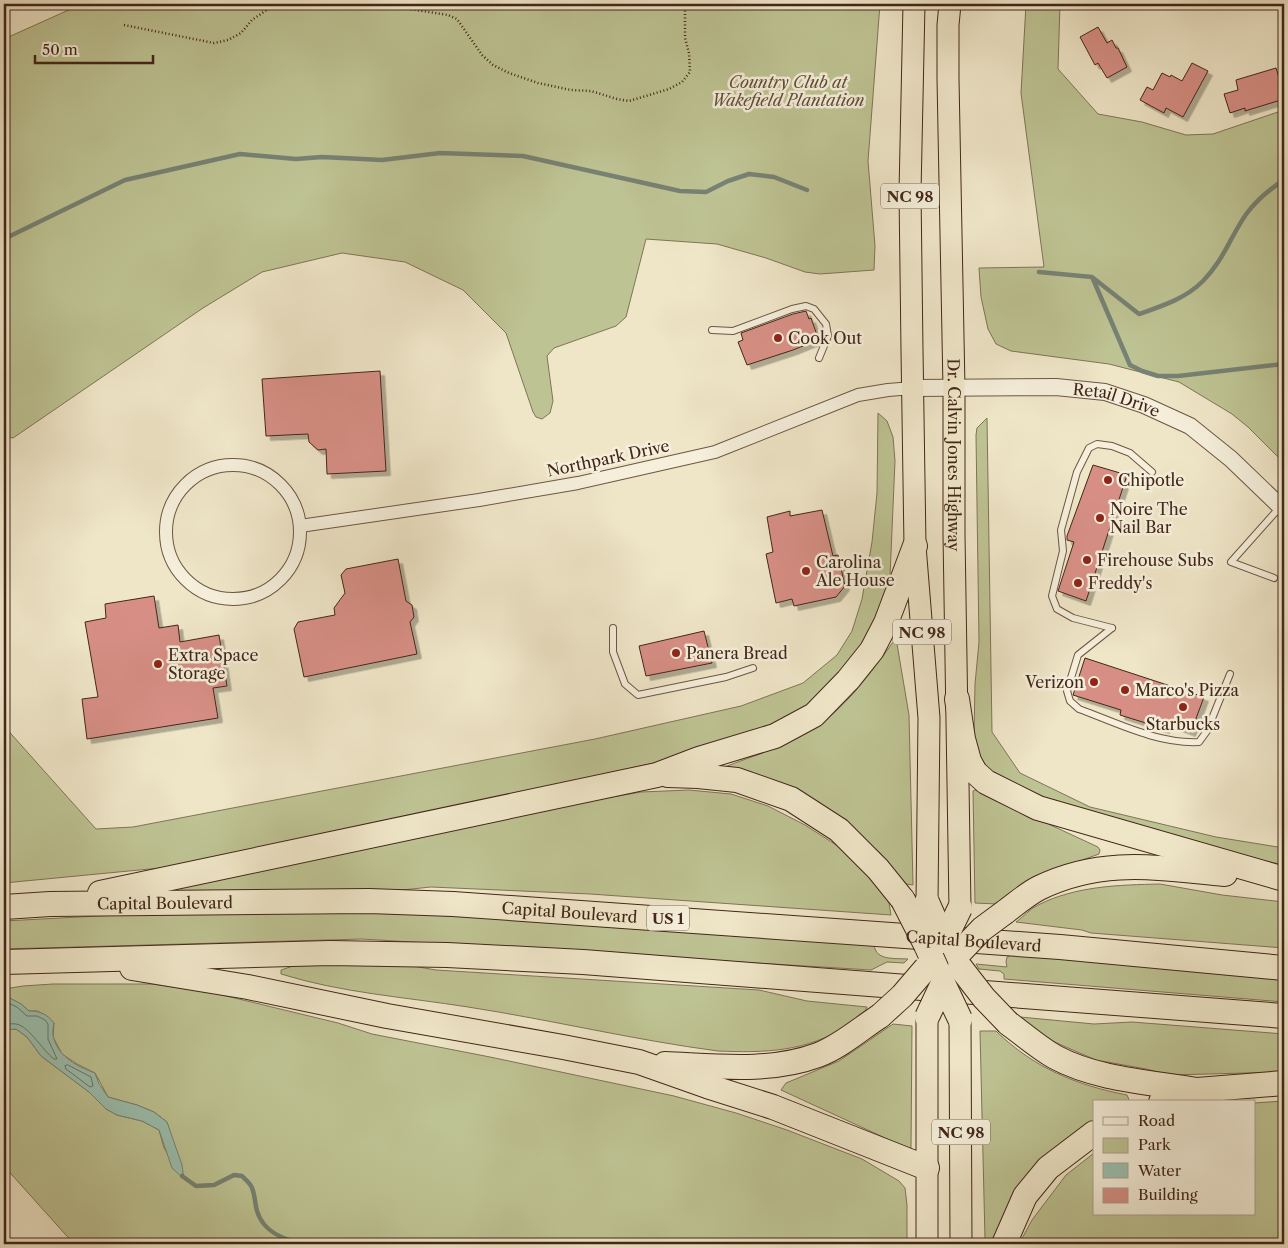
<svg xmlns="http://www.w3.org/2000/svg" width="1288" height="1248" font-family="'Libre Caslon Text',serif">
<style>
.green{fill:#bec393;stroke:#807456}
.water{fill:#9bc0b0;stroke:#778274}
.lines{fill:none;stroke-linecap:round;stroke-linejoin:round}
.shore{stroke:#6e7364;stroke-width:1}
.stream{stroke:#778274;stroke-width:4.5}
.building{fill:#d78f85;stroke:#422619;filter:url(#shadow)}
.service-casing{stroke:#6d5645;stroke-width:8}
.minor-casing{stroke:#6d5645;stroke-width:14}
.tertiary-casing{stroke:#6d5645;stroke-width:18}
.trunk-casing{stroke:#422619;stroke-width:23}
.motorway-casing{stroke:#422619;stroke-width:26}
.path{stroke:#422619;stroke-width:2.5;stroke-dasharray:1 2.5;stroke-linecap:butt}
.service{stroke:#f5efdb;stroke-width:6}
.minor{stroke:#f5efdb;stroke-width:12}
.tertiary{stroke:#f5efdb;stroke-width:16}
.trunk{stroke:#efe6c8;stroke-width:21}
.motorway{stroke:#efe6c8;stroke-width:24}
.motorway-bridge-casing{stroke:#422619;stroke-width:26;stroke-linecap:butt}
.motorway-bridge{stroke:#efe6c8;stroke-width:24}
.poi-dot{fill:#8f2418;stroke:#f5efdb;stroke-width:2}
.labels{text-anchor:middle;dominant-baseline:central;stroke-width:5;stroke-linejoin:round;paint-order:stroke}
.shield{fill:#f5efdb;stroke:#786253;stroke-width:1}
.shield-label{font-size:15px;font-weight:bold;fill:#422619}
.park-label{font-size:16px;font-style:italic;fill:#614d38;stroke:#f5efdb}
.poi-label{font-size:16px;fill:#422619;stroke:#f5efdb;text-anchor:start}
.street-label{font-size:16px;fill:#422619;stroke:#f5efdb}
</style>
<defs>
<filter id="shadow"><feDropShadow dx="4.5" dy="4.5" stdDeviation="0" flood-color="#0004"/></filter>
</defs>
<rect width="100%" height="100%" fill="#efe6c8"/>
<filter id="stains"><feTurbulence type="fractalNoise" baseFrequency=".004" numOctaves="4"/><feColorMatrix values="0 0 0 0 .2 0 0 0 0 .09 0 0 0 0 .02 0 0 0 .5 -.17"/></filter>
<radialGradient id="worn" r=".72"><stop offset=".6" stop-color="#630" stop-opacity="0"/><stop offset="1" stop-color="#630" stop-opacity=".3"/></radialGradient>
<!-- green -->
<g class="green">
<polygon points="82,4 880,4 868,161 875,246 874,270 820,274 805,272 766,258 717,244 646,239 626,317 616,326 554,348 547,356 553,401 550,413 542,419 536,417 533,412 506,333 463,290 405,262 342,253 262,272 203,308 13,438 4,436 4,39"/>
<polygon points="1026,4 1060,4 1058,69 1098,114 1142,122 1186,135 1213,134 1284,110 1284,463 1248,427 1232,414 1179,382 1109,364 1011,351 996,344 988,329 981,297 979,268 1044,267 1021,93"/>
<polygon points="878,413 887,421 893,437 895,461 890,576 883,606 871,636 835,687 767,733 686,756 273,847 160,868 4,883 4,726 96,829 133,827 595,739 741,706 803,683 837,655 852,631 862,599 872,542 877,493"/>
<polygon points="987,418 992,732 1020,773 1090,807 1216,837 1284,848 1284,865 1220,851 1085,817 993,776 979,755 974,738 975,684 979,642 976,435 977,428"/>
<path d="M896 638 909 715 913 885 906 884 881 854 842 820 722 768C755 755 794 744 823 722 852 700 875 667 896 638Z"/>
<polygon points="689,790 731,794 768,806 805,825 844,850 883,891 889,903 891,915 590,894 431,887 392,891 172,892 171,884 560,806 641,792"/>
<polygon points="975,790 1098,847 1100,850 1099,854 1063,867 997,904 975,903 973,791"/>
<path d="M1160 884 1222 895 1284 902V948L1091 933 1082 930 1016 922C1023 917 1030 909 1038 905 1076 886 1118 885 1160 884Z"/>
<path d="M374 912 629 925 874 945C876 961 895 958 908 959L904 963 887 962 871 970 362 939 4 949V921L154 913Z"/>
<polygon points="1012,955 1284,977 1284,1002 1004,979 1004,974 1000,971 979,969 976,964 1007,967 1006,962 1007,957"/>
<path d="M321 964 407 965 436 970 759 990 807 1001 867 1007C864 1016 855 1020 848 1025 808 1052 764 1053 718 1051 634 1040 552 1020 468 1007 405 997 342 993 281 974V970L293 966Z"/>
<polygon points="53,984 153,984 214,993 338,1023 372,1034 490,1057 674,1096 736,1113 787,1130 862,1159 899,1181 905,1188 907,1205 907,1244 74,1244 4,1166 4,1030 16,1029 27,1037 41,1056 89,1092 106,1109 117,1115 142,1121 159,1130 164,1148 184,1178 167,1122 154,1112 137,1105 108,1097 95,1073 77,1064 62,1054 53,1037 54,1023 38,1011 29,1011 21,1004 4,995 4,989 23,986"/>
<polygon points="1020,1017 1094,1024 1132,1022 1284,1034 1284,1072 1171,1075 1146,1069 1096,1060 1038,1035"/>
<polygon points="893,1024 912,1026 911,1148 909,1149 781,1090 786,1083 839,1061"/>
<path d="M980 1031H996C1034 1068 1076 1085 1127 1095L1130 1102H1094V1122L995 1238 985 1239Z"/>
<polygon points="1284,1101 1284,1244 1019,1244 1032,1220 1066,1175 1094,1153 1094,1214 1254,1214 1254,1103"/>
</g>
<!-- water -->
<path class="water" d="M4 995 21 1004 29 1011C40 1011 47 1014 54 1023 53 1028 52 1034 54 1039 59 1057 78 1067 95 1073L99 1084 108 1097 137 1105 154 1112 167 1122 182 1165 184 1179 172 1168 159 1130 142 1121 117 1115 106 1109 89 1092 41 1056 27 1037 16 1029 4 1030Z"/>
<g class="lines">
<!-- shore -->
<g class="shore">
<path d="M4 1001 17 1007 27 1016H37L45 1020 48 1024V1039L57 1059H54C43 1051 29 1026 16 1024 12 1023 7 1025 4 1025"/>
<polygon points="68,1065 91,1077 93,1086 90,1087 66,1069 65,1066"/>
</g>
<!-- stream -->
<g class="stream">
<polyline points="4,239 125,180 240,154 296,159 322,157 382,160 440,153 523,156 680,191 706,192 728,181 749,174 774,177 807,190"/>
<path d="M1039 272 1092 277 1139 314C1162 306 1185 299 1203 281 1224 260 1231 235 1247 213 1257 200 1270 189 1284 180"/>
<polyline points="1093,279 1130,365 1142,371 1158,376 1178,376 1284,364"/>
<path d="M182 1176 196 1186 214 1185 234 1175 242 1176C245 1179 251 1184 252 1188 255 1195 255 1204 257 1211 264 1234 289 1242 311 1244"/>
</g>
</g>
<!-- building -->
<g class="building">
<polygon points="1098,27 1107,43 1112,40 1116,48 1118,48 1127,67 1107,78 1098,63 1095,65 1080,37"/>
<polygon points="1192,63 1208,71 1183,117 1166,108 1164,113 1140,100 1147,87 1153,90 1162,73 1170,77 1171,75 1182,81"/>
<polygon points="1276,68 1281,84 1284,83 1284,99 1245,111 1245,108 1230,113 1224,94 1238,90 1236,80"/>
<polygon points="806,311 809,319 811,318 817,335 813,336 815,341 793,350 747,365 738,342 743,340 741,333 793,314"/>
<polygon points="380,371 386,471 327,474 326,449 318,450 309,442 308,434 266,436 262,379"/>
<polygon points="1093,465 1127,475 1086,601 1058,591 1074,542 1067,540 1067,536"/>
<polygon points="822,510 833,556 838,555 845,586 836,597 794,606 792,599 776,603 766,554 773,552 767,517 790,511 790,516"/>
<polygon points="398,559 406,601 412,605 414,617 410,622 417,654 304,677 294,629 298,622 335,615 334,608 345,593 341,575 346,569"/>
<polygon points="154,596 159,628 178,625 180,642 219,635 227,686 213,688 218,718 87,739 82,699 98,697 85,622 106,618 105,604"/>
<polygon points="704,631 712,663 646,676 639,646"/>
<polygon points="1085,658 1204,697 1191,732 1167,723 1165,729 1120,715 1121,710 1073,695"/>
</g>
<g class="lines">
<!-- service casing -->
<g class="service-casing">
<g id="service">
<polyline points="712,330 733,331 792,309 806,306 814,309 826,324 828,336 819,358"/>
<polyline points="1274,578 1231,562 1280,507"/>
<polyline points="613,628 613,652 625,684 638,695 726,677 753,668"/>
<path d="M1112 628 1078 655 1067 691 1070 701 1079 709C1117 723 1158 744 1199 742L1207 731 1230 674"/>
<polyline points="1112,628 1073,618 1057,609 1052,596 1063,551 1061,530 1077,472 1089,448 1097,444 1112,446 1130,453 1152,472"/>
</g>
</g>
<!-- minor casing -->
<g class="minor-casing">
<g id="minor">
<circle cx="233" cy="532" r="67"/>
<polyline points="300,526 479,500 578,483 715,452 858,395 888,390 913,388"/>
</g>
</g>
<!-- tertiary casing -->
<g class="tertiary-casing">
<g id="tertiary">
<path id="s1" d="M913 388 1056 387 1105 392 1144 405 1190 426 1231 459 1284 510"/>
</g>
</g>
<!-- trunk casing -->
<g class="trunk-casing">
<g id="trunk">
<polyline points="914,4 910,192 912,350 915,546 929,718 927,902"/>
<path id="s2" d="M950 4 948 25V79L954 388V535L960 908"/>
<polyline points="927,1017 927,1244"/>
<polyline points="960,1019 961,1244"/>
</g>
</g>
<!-- motorway casing -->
<g class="motorway-casing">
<g id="motorway">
<polyline points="957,699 963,739 969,761 975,772 986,782 1038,808 1284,879"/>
<polyline points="668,775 698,776 737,780 791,799 839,830 878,869 903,900"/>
<polyline points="100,893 657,775 699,759 775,736 814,715 848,680 872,650 886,623 915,546"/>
<path id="s3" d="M4 907 50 904 369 901 453 904 1060 947 1284 968"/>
<path d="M1005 912C1016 904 1027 894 1039 888 1103 857 1158 868 1225 874"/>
<polyline points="926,945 943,983"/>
<polyline points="4,962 330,953 447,955 583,962 1284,1016"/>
<polyline points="132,968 248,987 387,1016 563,1047 639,1062 707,1086 773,1107 927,1168"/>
<path d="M1008 1023C1023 1034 1039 1048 1055 1057 1098 1080 1150 1082 1197 1090"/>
<path d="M665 1064C715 1066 770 1073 818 1055 840 1047 860 1029 880 1016"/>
<polyline points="1161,1102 1197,1090 1284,1083"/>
<polyline points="1004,1244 1025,1196 1048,1168 1094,1133"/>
</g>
</g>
<!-- path -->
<g class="path">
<polyline points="402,4 410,9 448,15 457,19 482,55 493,65 509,73 538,83 571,90 591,91 617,99 629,101 669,89 682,82 690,72 689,53 685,38 685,4"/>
<polyline points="124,25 214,43 228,40 241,33 252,20 271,7 315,4"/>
</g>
<!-- service -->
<use href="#service" class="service"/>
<!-- minor -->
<use href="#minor" class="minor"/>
<!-- tertiary -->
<use href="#tertiary" class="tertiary"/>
<!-- trunk -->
<use href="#trunk" class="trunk"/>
<!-- motorway -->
<use href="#motorway" class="motorway"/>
<!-- motorway-bridge casing -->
<g class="motorway-bridge-casing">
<g id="motorway-bridge">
<polyline points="903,900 926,945"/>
<polyline points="927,902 944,941"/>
<polyline points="944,941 960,908"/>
<polyline points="960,952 982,929 1005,912"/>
<polyline points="960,967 984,998 1008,1023"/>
<polyline points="943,983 960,1019"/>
<polyline points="880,1016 902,996 926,968"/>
<polyline points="927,1017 943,983"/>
</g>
</g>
<!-- motorway-bridge -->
<use href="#motorway-bridge" class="motorway-bridge"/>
</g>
<!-- markers -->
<g class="poi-dot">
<circle cx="778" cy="338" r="5"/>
<circle cx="1108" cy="480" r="5"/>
<circle cx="1100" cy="518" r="5"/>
<circle cx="1087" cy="560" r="5"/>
<circle cx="806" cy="571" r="5"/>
<circle cx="1078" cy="583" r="5"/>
<circle cx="676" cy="653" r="5"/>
<circle cx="158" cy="664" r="5"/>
<circle cx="1094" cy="682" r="5"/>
<circle cx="1125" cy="690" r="5"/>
<circle cx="1183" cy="707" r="5"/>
</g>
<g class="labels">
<!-- shield labels -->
<g class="shield">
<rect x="881" y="183.5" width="58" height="25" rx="4"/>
<rect x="893" y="619.5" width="58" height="25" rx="4"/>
<rect x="647" y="905.5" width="42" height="25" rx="4"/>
<rect x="932" y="1119.5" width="58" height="25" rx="4"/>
</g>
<g class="shield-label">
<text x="910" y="196">NC 98</text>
<text x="922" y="632">NC 98</text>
<text x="668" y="918">US 1</text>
<text x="961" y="1132">NC 98</text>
</g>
<!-- park labels -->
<g class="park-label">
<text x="788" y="82">Country Club at<tspan x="788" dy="18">Wakefield Plantation</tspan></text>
</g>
<!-- poi labels -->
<g class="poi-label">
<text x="788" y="338">Cook Out</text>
<text x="1118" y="480">Chipotle</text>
<text x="1110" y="509">Noire The<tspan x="1110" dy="18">Nail Bar</tspan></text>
<text x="1097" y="560">Firehouse Subs</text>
<text x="816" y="562">Carolina<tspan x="816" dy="18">Ale House</tspan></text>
<text x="1088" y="583">Freddy's</text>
<text x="686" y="653">Panera Bread</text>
<text x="168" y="655">Extra Space<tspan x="168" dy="18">Storage</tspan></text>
<text x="1084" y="682" text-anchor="end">Verizon</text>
<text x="1135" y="690">Marco's Pizza</text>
<text x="1183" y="724" text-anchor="middle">Starbucks</text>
</g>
<!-- street labels -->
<g class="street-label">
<text stroke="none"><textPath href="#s1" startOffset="205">Retail Drive</textPath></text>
<text stroke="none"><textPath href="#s2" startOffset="451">Dr. Calvin Jones Highway</textPath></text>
<text transform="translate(608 458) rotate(-12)">Northpark Drive</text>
<text stroke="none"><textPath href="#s3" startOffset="161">Capital Boulevard</textPath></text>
<text stroke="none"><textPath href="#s3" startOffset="566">Capital Boulevard</textPath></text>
<text stroke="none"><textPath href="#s3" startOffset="971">Capital Boulevard</textPath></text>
</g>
</g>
<!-- margin -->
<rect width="1288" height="1248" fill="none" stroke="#efe6c8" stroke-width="20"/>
<rect x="5" y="5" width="1278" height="1238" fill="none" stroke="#422619" stroke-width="2.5"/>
<rect x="10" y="10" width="1268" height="1228" fill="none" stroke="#422619"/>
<!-- legend -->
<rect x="1093" y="1100" width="162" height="115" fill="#f5efdb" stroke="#ad9f8d"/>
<rect x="1103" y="1117" width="25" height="8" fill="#f5efdb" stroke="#ad9f8d"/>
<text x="1138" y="1126" font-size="15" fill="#422619">Road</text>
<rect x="1103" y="1138" width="25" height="15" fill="#bec393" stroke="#ad9f8d"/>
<text x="1138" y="1150" font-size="15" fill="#422619">Park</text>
<rect x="1103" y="1163" width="25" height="15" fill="#9bc0b0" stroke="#ad9f8d"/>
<text x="1138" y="1176" font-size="15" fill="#422619">Water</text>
<rect x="1103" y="1188" width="25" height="15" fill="#d78f85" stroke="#ad9f8d"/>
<text x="1138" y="1200" font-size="15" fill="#422619">Building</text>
<!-- scale -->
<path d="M35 55v8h118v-8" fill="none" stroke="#422619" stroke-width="2.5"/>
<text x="42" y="55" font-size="15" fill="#422619" stroke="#f5efdb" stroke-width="4" paint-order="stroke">50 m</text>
<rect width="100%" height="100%" filter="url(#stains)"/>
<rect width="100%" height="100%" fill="url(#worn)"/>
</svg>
